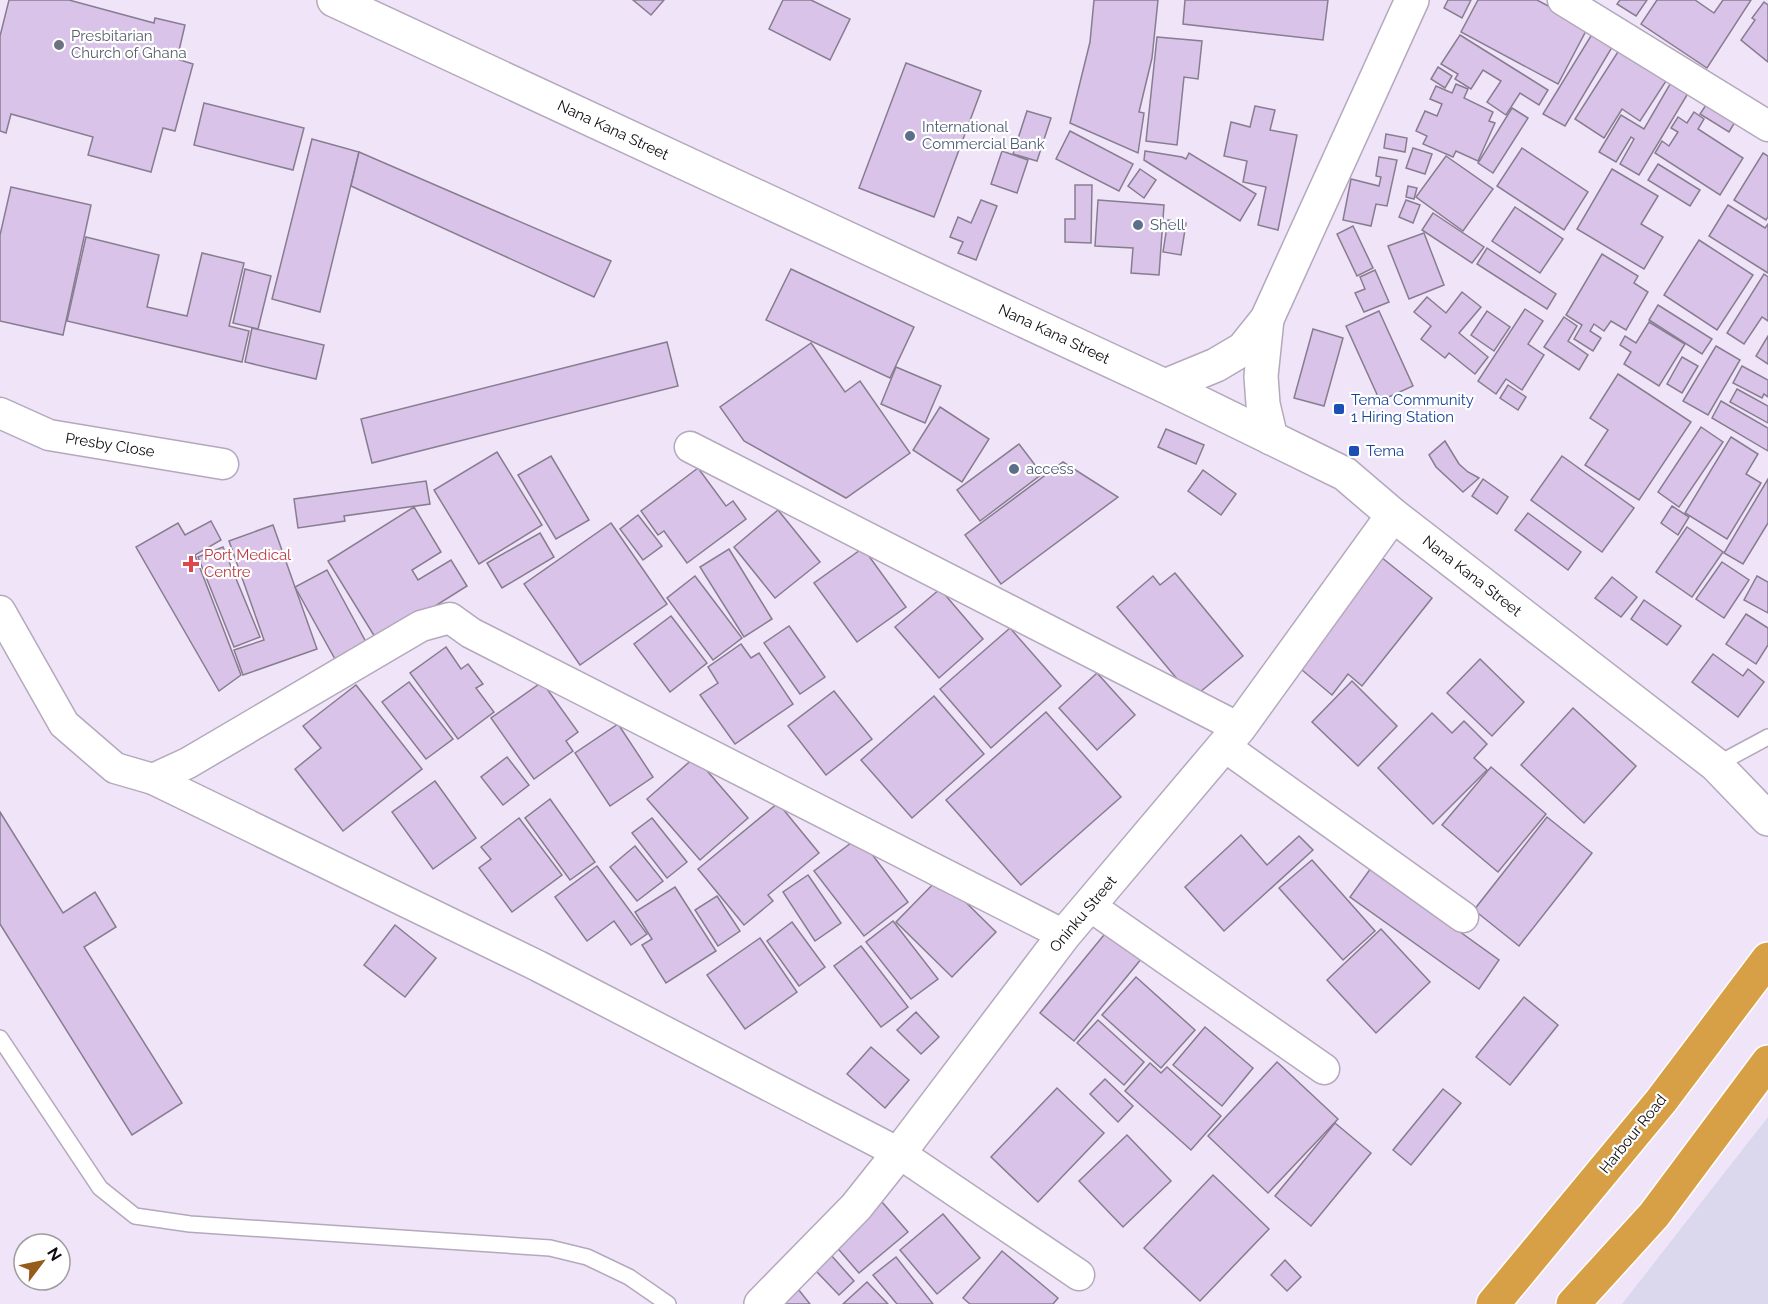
<svg xmlns="http://www.w3.org/2000/svg" width="1768" height="1304" font-family="Raleway,sans-serif">
<style>
.commercial{fill:#dbd8ed}
.building{fill:#d9c3e8;stroke:#887d90;stroke-width:1.5}
.lines{fill:none;stroke-linecap:round;stroke-linejoin:round}
.service-casing{stroke:#b4a9bc;stroke-width:18}
.minor-casing{stroke:#b4a9bc;stroke-width:33}
.tertiary-casing{stroke:#b4a9bc;stroke-width:36}
.trunk-casing{stroke:#fff;stroke-width:36}
.service{stroke:#fff;stroke-width:15}
.minor{stroke:#fff;stroke-width:30}
.tertiary{stroke:#fff;stroke-width:33}
.trunk{stroke:#d8a046;stroke-width:33}
.worship-dot{fill:#6b7280;stroke:#fff;stroke-width:2}
.service-dot{fill:#5c6f8a;stroke:#fff;stroke-width:2}
.transit-dot{fill:#1a4fb4;stroke:#fff;stroke-width:2}
.health-dot{fill:#e0444e;stroke:#fff;stroke-width:2}
.labels{text-anchor:middle;dominant-baseline:central;stroke-width:4.5;stroke-linejoin:round;paint-order:stroke}
.worship-label{font-size:15px;fill:#5b616d;stroke:#fff;text-anchor:start}
.service-label{font-size:15px;fill:#4e5e75;stroke:#fff;text-anchor:start}
.street-label{font-size:15px;fill:#0e0a10;stroke:#fff}
.transit-label{font-size:15px;fill:#164399;stroke:#fff;text-anchor:start}
.health-label{font-size:15px;fill:#be3a42;stroke:#fff;text-anchor:start}
</style>
<rect width="100%" height="100%" fill="#f0e4f8"/>
<!-- commercial -->
<polygon class="commercial" points="1768,1117 1768,1304 1622,1304"/>
<!-- building -->
<g class="building">
<polygon points="9,0 69,0 154,23 155,18 185,25 177,59 193,64 175,131 163,128 151,172 88,155 93,137 11,114 6,133 0,131 0,36"/>
<polygon points="633,0 664,0 651,15"/>
<polygon points="783,0 811,0 850,19 830,60 769,29"/>
<polygon points="1094,0 1158,0 1152,58 1139,112 1144,113 1138,153 1070,123 1090,42"/>
<polygon points="1185,0 1328,0 1323,40 1183,24"/>
<polygon points="1448,0 1471,0 1462,18 1444,8"/>
<polygon points="1478,0 1537,0 1588,27 1558,84 1461,32"/>
<polygon points="1620,0 1647,0 1636,16 1617,4"/>
<polygon points="1657,0 1695,0 1714,13 1723,0 1751,0 1707,68 1641,24"/>
<polygon points="1764,2 1768,5 1768,62 1741,40 1755,20 1752,18"/>
<polygon points="1594,31 1614,44 1565,126 1543,114"/>
<polygon points="1460,35 1548,90 1539,105 1520,93 1506,115 1487,102 1501,81 1483,70 1471,89 1455,79 1458,74 1441,64"/>
<polygon points="1157,37 1202,41 1198,79 1184,77 1177,145 1146,141"/>
<polygon points="1621,47 1668,78 1640,121 1622,109 1604,138 1575,119"/>
<polygon points="906,63 981,91 934,217 859,188"/>
<polygon points="1438,67 1452,76 1445,88 1431,79"/>
<polygon points="1673,79 1690,90 1639,175 1620,164 1634,139 1631,137 1616,162 1599,152 1621,115 1644,129"/>
<polygon points="1456,84 1468,89 1464,98 1493,112 1489,121 1495,123 1478,161 1456,151 1453,157 1423,144 1427,136 1416,131 1425,111 1437,116 1442,104 1430,99 1436,86 1452,93"/>
<polygon points="1710,99 1738,117 1729,132 1700,114"/>
<polygon points="204,103 304,128 293,170 194,145"/>
<polygon points="1255,106 1275,110 1270,130 1297,135 1278,230 1258,225 1266,187 1243,182 1247,161 1224,156 1231,122 1250,127"/>
<polygon points="1512,108 1528,118 1493,173 1478,163"/>
<polygon points="1027,111 1051,118 1037,161 1013,154"/>
<polygon points="1694,112 1704,119 1698,129 1743,158 1720,195 1655,153 1662,141 1669,146 1678,132 1671,128 1678,117 1687,123"/>
<polygon points="1070,131 1133,164 1119,191 1056,159"/>
<polygon points="1386,134 1407,138 1405,152 1384,148"/>
<polygon points="312,139 359,152 320,312 272,299"/>
<polygon points="1413,148 1432,154 1425,174 1406,168"/>
<polygon points="1522,148 1588,192 1564,230 1497,186"/>
<polygon points="1002,151 1028,160 1017,193 991,184"/>
<polygon points="1145,151 1182,157 1186,159 1189,153 1256,194 1240,221 1144,160"/>
<polygon points="359,152 611,261 594,297 351,186"/>
<polygon points="1763,153 1768,156 1768,217 1766,220 1734,200"/>
<polygon points="1446,156 1493,189 1463,231 1416,197"/>
<polygon points="1379,157 1397,160 1387,206 1376,204 1371,226 1343,220 1351,179 1379,186 1381,177 1376,176"/>
<polygon points="1658,164 1700,190 1690,206 1648,180"/>
<polygon points="1140,169 1156,180 1144,198 1128,186"/>
<polygon points="1612,169 1658,196 1641,224 1663,237 1644,269 1577,229"/>
<polygon points="1075,185 1092,185 1091,243 1065,242 1065,219 1075,219"/>
<polygon points="1408,186 1417,188 1414,199 1406,197"/>
<polygon points="11,187 91,205 63,335 0,321 0,235"/>
<polygon points="981,200 997,206 976,260 958,253 963,242 950,237 958,217 971,223"/>
<polygon points="1098,200 1164,205 1159,275 1131,273 1133,248 1095,246"/>
<polygon points="1406,200 1420,205 1413,223 1399,217"/>
<polygon points="1728,205 1765,228 1768,224 1768,273 1709,236"/>
<polygon points="1515,207 1563,239 1540,273 1492,241"/>
<polygon points="1433,213 1484,247 1472,263 1422,230"/>
<polygon points="1168,220 1186,223 1181,255 1163,252"/>
<polygon points="1353,226 1373,268 1357,276 1337,234"/>
<polygon points="1424,233 1444,285 1409,299 1388,246"/>
<polygon points="86,237 159,255 147,307 187,316 202,253 244,263 229,326 249,331 242,362 67,321"/>
<polygon points="1699,240 1753,275 1717,330 1664,295"/>
<polygon points="1487,248 1556,294 1547,309 1477,264"/>
<polygon points="1602,254 1638,276 1634,283 1648,292 1626,330 1611,321 1604,331 1594,324 1590,331 1601,338 1593,351 1574,339 1582,325 1566,315"/>
<polygon points="245,269 271,276 258,329 233,323"/>
<polygon points="791,269 914,327 890,378 766,320"/>
<polygon points="1375,270 1389,302 1364,312 1355,293 1365,289 1360,277"/>
<polygon points="1764,274 1768,277 1768,321 1762,317 1744,344 1727,333"/>
<polygon points="1462,292 1481,307 1459,333 1488,357 1475,374 1449,353 1445,358 1421,339 1431,326 1414,312 1427,297 1446,313"/>
<polygon points="1658,305 1712,339 1702,354 1649,320"/>
<polygon points="1525,309 1543,321 1528,344 1544,355 1522,390 1506,379 1496,394 1478,381"/>
<polygon points="1379,311 1413,386 1380,401 1346,326"/>
<polygon points="1487,311 1510,327 1494,351 1471,335"/>
<polygon points="1564,317 1577,326 1568,341 1588,355 1579,370 1544,347"/>
<polygon points="1649,322 1685,344 1659,386 1624,364 1631,352 1620,345 1625,336 1636,343"/>
<polygon points="252,328 324,345 316,379 245,362"/>
<polygon points="1313,329 1343,338 1324,406 1294,398"/>
<polygon points="1768,336 1768,364 1756,356"/>
<polygon points="667,342 678,386 372,463 361,419"/>
<polygon points="811,343 845,392 860,381 910,453 846,498 744,441 720,407"/>
<polygon points="1716,346 1740,360 1708,415 1683,401"/>
<polygon points="1682,357 1698,366 1682,393 1667,384"/>
<polygon points="1742,366 1768,380 1768,397 1764,394 1762,398 1733,383"/>
<polygon points="896,367 941,386 925,423 881,404"/>
<polygon points="1618,374 1691,422 1639,500 1585,465 1608,430 1590,418"/>
<polygon points="1508,385 1526,397 1518,410 1500,398"/>
<polygon points="1737,389 1768,406 1768,423 1730,402"/>
<polygon points="1721,401 1768,428 1768,451 1712,418"/>
<polygon points="940,407 989,439 962,482 913,450"/>
<polygon points="1701,427 1723,442 1679,507 1658,492"/>
<polygon points="1166,429 1204,445 1196,464 1158,447"/>
<polygon points="1731,437 1758,454 1746,474 1761,483 1727,539 1685,513"/>
<polygon points="1445,441 1459,464 1468,472 1479,478 1463,492 1436,467 1429,455"/>
<polygon points="1019,444 1042,474 980,521 957,490"/>
<polygon points="497,452 542,525 479,564 434,490"/>
<polygon points="551,456 589,520 556,539 518,475"/>
<polygon points="1562,456 1634,508 1602,552 1531,500"/>
<polygon points="1063,462 1118,497 1001,584 965,535"/>
<polygon points="698,468 726,506 733,501 746,519 687,563 664,531 658,535 641,511"/>
<polygon points="1203,470 1236,494 1221,515 1188,491"/>
<polygon points="1483,479 1508,497 1497,514 1472,496"/>
<polygon points="1768,479 1768,523 1743,564 1724,553"/>
<polygon points="426,481 430,504 344,516 345,521 298,528 294,499"/>
<polygon points="1672,506 1689,517 1678,535 1661,523"/>
<polygon points="414,507 441,552 412,570 418,580 451,560 467,586 378,642 328,561"/>
<polygon points="778,510 820,562 775,598 734,547"/>
<polygon points="1528,513 1581,552 1568,570 1515,530"/>
<polygon points="638,515 662,546 643,560 620,529"/>
<polygon points="211,521 221,540 195,555 241,675 219,691 136,547 178,523 185,535"/>
<polygon points="611,523 667,604 580,665 524,584"/>
<polygon points="273,525 317,649 243,675 234,650 264,640 229,541"/>
<polygon points="1687,527 1723,552 1692,597 1656,572"/>
<polygon points="540,533 554,557 502,588 487,563"/>
<polygon points="223,547 260,637 234,647 198,557"/>
<polygon points="863,548 906,607 857,642 814,583"/>
<polygon points="729,549 772,619 744,637 700,567"/>
<polygon points="1381,557 1432,598 1362,686 1348,674 1332,695 1296,665"/>
<polygon points="1722,562 1749,580 1724,618 1696,599"/>
<polygon points="327,570 366,642 335,659 295,587"/>
<polygon points="1175,573 1243,656 1193,698 1117,607 1153,576 1160,585"/>
<polygon points="695,576 742,638 713,660 667,598"/>
<polygon points="1757,576 1768,582 1768,613 1744,600"/>
<polygon points="1612,577 1637,597 1621,617 1595,598"/>
<polygon points="940,589 983,639 939,678 895,627"/>
<polygon points="1644,600 1681,626 1667,645 1631,619"/>
<polygon points="1746,614 1768,628 1768,645 1756,664 1726,644"/>
<polygon points="671,616 707,663 670,692 634,644"/>
<polygon points="789,626 825,677 800,694 764,643"/>
<polygon points="1010,628 1061,686 991,748 940,689"/>
<polygon points="741,644 751,658 759,653 793,704 735,744 700,695 718,683 708,667"/>
<polygon points="446,647 461,669 468,664 483,684 476,688 494,712 458,739 410,673"/>
<polygon points="1713,654 1743,676 1748,669 1764,682 1738,717 1692,682"/>
<polygon points="1480,659 1524,702 1492,736 1447,693"/>
<polygon points="1097,673 1135,715 1097,750 1059,708"/>
<polygon points="1352,681 1397,726 1358,766 1312,722"/>
<polygon points="409,682 453,739 426,759 382,702"/>
<polygon points="542,682 578,732 566,741 573,751 534,779 491,718"/>
<polygon points="356,685 422,769 343,831 295,769 321,748 303,726"/>
<polygon points="834,691 872,739 826,775 788,726"/>
<polygon points="934,696 984,754 912,818 861,760"/>
<polygon points="1573,708 1636,766 1584,823 1521,765"/>
<polygon points="1046,712 1121,797 1021,885 946,800"/>
<polygon points="1432,713 1452,733 1464,721 1487,744 1474,758 1487,770 1433,824 1378,768"/>
<polygon points="618,724 653,777 610,806 575,753"/>
<polygon points="507,757 529,785 503,805 481,777"/>
<polygon points="695,757 748,818 700,860 647,799"/>
<polygon points="1491,767 1546,814 1498,872 1442,825"/>
<polygon points="435,781 476,838 433,869 392,812"/>
<polygon points="550,799 595,862 570,880 525,818"/>
<polygon points="778,803 819,853 768,895 773,901 744,925 698,869"/>
<polygon points="0,812 63,913 95,892 116,927 84,947 182,1103 132,1135 0,924"/>
<polygon points="1547,817 1592,853 1519,946 1474,910"/>
<polygon points="519,818 562,875 512,912 479,868 491,859 481,847"/>
<polygon points="652,818 687,862 667,878 632,833"/>
<polygon points="1241,835 1267,865 1299,836 1313,850 1224,931 1185,887"/>
<polygon points="859,837 908,902 864,936 814,871"/>
<polygon points="635,846 663,881 637,901 610,867"/>
<polygon points="1312,860 1375,931 1343,960 1279,888"/>
<polygon points="597,866 647,934 631,945 614,921 587,941 555,897"/>
<polygon points="1371,868 1499,960 1479,989 1350,897"/>
<polygon points="808,875 841,923 815,941 783,892"/>
<polygon points="940,877 996,932 952,977 896,922"/>
<polygon points="675,887 716,951 666,983 642,945 652,939 635,912"/>
<polygon points="717,896 740,931 718,946 695,910"/>
<polygon points="893,921 938,979 911,999 866,942"/>
<polygon points="792,922 825,967 799,986 767,941"/>
<polygon points="395,925 436,958 405,997 364,965"/>
<polygon points="1381,929 1430,982 1376,1033 1327,980"/>
<polygon points="1108,930 1142,958 1074,1041 1040,1013"/>
<polygon points="760,938 797,992 745,1029 707,975"/>
<polygon points="861,946 908,1007 881,1027 834,966"/>
<polygon points="1136,977 1195,1030 1161,1068 1102,1015"/>
<polygon points="1524,997 1558,1025 1510,1085 1476,1057"/>
<polygon points="916,1012 939,1037 921,1054 897,1030"/>
<polygon points="1098,1020 1144,1062 1124,1085 1077,1043"/>
<polygon points="1205,1027 1253,1068 1222,1106 1173,1065"/>
<polygon points="871,1047 909,1080 885,1108 847,1074"/>
<polygon points="1277,1062 1338,1119 1268,1193 1208,1136"/>
<polygon points="1150,1063 1161,1073 1167,1067 1221,1116 1191,1150 1125,1091"/>
<polygon points="1105,1079 1133,1106 1118,1122 1090,1094"/>
<polygon points="1057,1088 1104,1133 1038,1202 991,1157"/>
<polygon points="1443,1089 1461,1103 1411,1165 1393,1150"/>
<polygon points="1335,1123 1371,1153 1311,1226 1275,1196"/>
<polygon points="1127,1135 1171,1181 1123,1227 1079,1181"/>
<polygon points="1213,1175 1269,1229 1200,1301 1144,1248"/>
<polygon points="882,1202 908,1232 859,1273 834,1244"/>
<polygon points="943,1214 980,1258 937,1294 900,1250"/>
<polygon points="1002,1251 1058,1298 1053,1304 970,1304 963,1298"/>
<polygon points="831,1255 854,1281 839,1295 815,1270"/>
<polygon points="896,1257 933,1304 897,1304 873,1275"/>
<polygon points="1285,1260 1301,1277 1287,1291 1271,1275"/>
<polygon points="867,1282 888,1304 843,1304"/>
<polygon points="798,1289 810,1304 780,1304"/>
</g>
<g class="lines">
<!-- service casing -->
<g class="service-casing">
<g id="service">
<polyline points="1716,765 1768,737"/>
<polyline points="0,1038 100,1188 135,1216 190,1224 550,1248 587,1257 629,1277 668,1304"/>
</g>
</g>
<!-- minor casing -->
<g class="minor-casing">
<g id="minor">
<polyline points="1563,0 1768,126"/>
<polyline points="0,413 49,435 223,464"/>
<polyline points="690,447 1239,728"/>
<polyline points="0,611 64,724 115,768 153,779 538,966 899,1153 1079,1275"/>
<polyline points="1224,746 1463,917"/>
<polyline points="153,779 188,763 421,626 450,618 471,633 1064,935"/>
<polyline points="1090,906 1324,1069"/>
</g>
</g>
<!-- tertiary casing -->
<g class="tertiary-casing">
<g id="tertiary">
<polyline points="334,0 1165,386 1345,474 1393,515 1716,765 1768,819"/>
<polyline points="1267,319 1261,376 1263,404 1271,438"/>
<polyline points="1165,386 1216,365 1243,349 1267,319 1412,0"/>
<polyline points="761,1304 856,1207 899,1153 1064,935 1239,728 1393,515"/>
</g>
</g>
<!-- trunk casing -->
<g class="trunk-casing">
<g id="trunk">
<polyline points="1493,1304 1661,1101 1768,959"/>
<polyline points="1573,1304 1654,1215 1768,1062"/>
</g>
</g>
<!-- service -->
<use href="#service" class="service"/>
<!-- minor -->
<use href="#minor" class="minor"/>
<!-- tertiary -->
<use href="#tertiary" class="tertiary"/>
<!-- trunk -->
<use href="#trunk" class="trunk"/>
</g>
<!-- markers -->
<circle class="worship-dot" cx="59" cy="45" r="6"/>
<g class="service-dot">
<circle cx="910" cy="136" r="6"/>
<circle cx="1138" cy="225" r="6"/>
<circle cx="1014" cy="469" r="6"/>
</g>
<g class="transit-dot">
<rect x="1333" y="403" width="12" height="12" rx="3"/>
<rect x="1348" y="445" width="12" height="12" rx="3"/>
</g>
<path class="health-dot" d="M188 555h6v6h6v6h-6v6h-6v-6h-6v-6h6z"/>
<g class="labels">
<!-- worship labels -->
<g class="worship-label">
<text x="71" y="36">Presbitarian<tspan x="71" dy="17">Church of Ghana</tspan></text>
</g>
<!-- service labels -->
<g class="service-label">
<text x="922" y="127">International<tspan x="922" dy="17">Commercial Bank</tspan></text>
<text x="1150" y="225">Shell</text>
<text x="1026" y="469">access</text>
</g>
<!-- street labels -->
<g class="street-label">
<text transform="translate(613 130) rotate(25)">Nana Kana Street</text>
<text transform="translate(1054 334) rotate(25)">Nana Kana Street</text>
<text transform="translate(110 445) rotate(9)">Presby Close</text>
<text transform="translate(1472 576) rotate(38)">Nana Kana Street</text>
<text transform="translate(1083 914) rotate(-50)">Oninku Street</text>
<text transform="translate(1633 1134) rotate(-51)">Harbour Road</text>
</g>
<!-- transit labels -->
<g class="transit-label">
<text x="1351" y="400">Tema Community<tspan x="1351" dy="17">1 Hiring Station</tspan></text>
<text x="1366" y="451">Tema</text>
</g>
<!-- health labels -->
<g class="health-label">
<text x="204" y="555">Port Medical<tspan x="204" dy="17">Centre</tspan></text>
</g>
</g>
<!-- north arrow -->
<g transform="translate(42 1262) rotate(58)"><circle r="28" fill="#ffffff" stroke="#9f9d9f" stroke-width="1.5"/>
<path d="M0-4.5L10 22L0 15L-10 22Z" fill="#965c1b"/>
<text y="-9" font-size="16" font-weight="bold" text-anchor="middle" fill="#0e0a10">N</text>
</g>
</svg>
